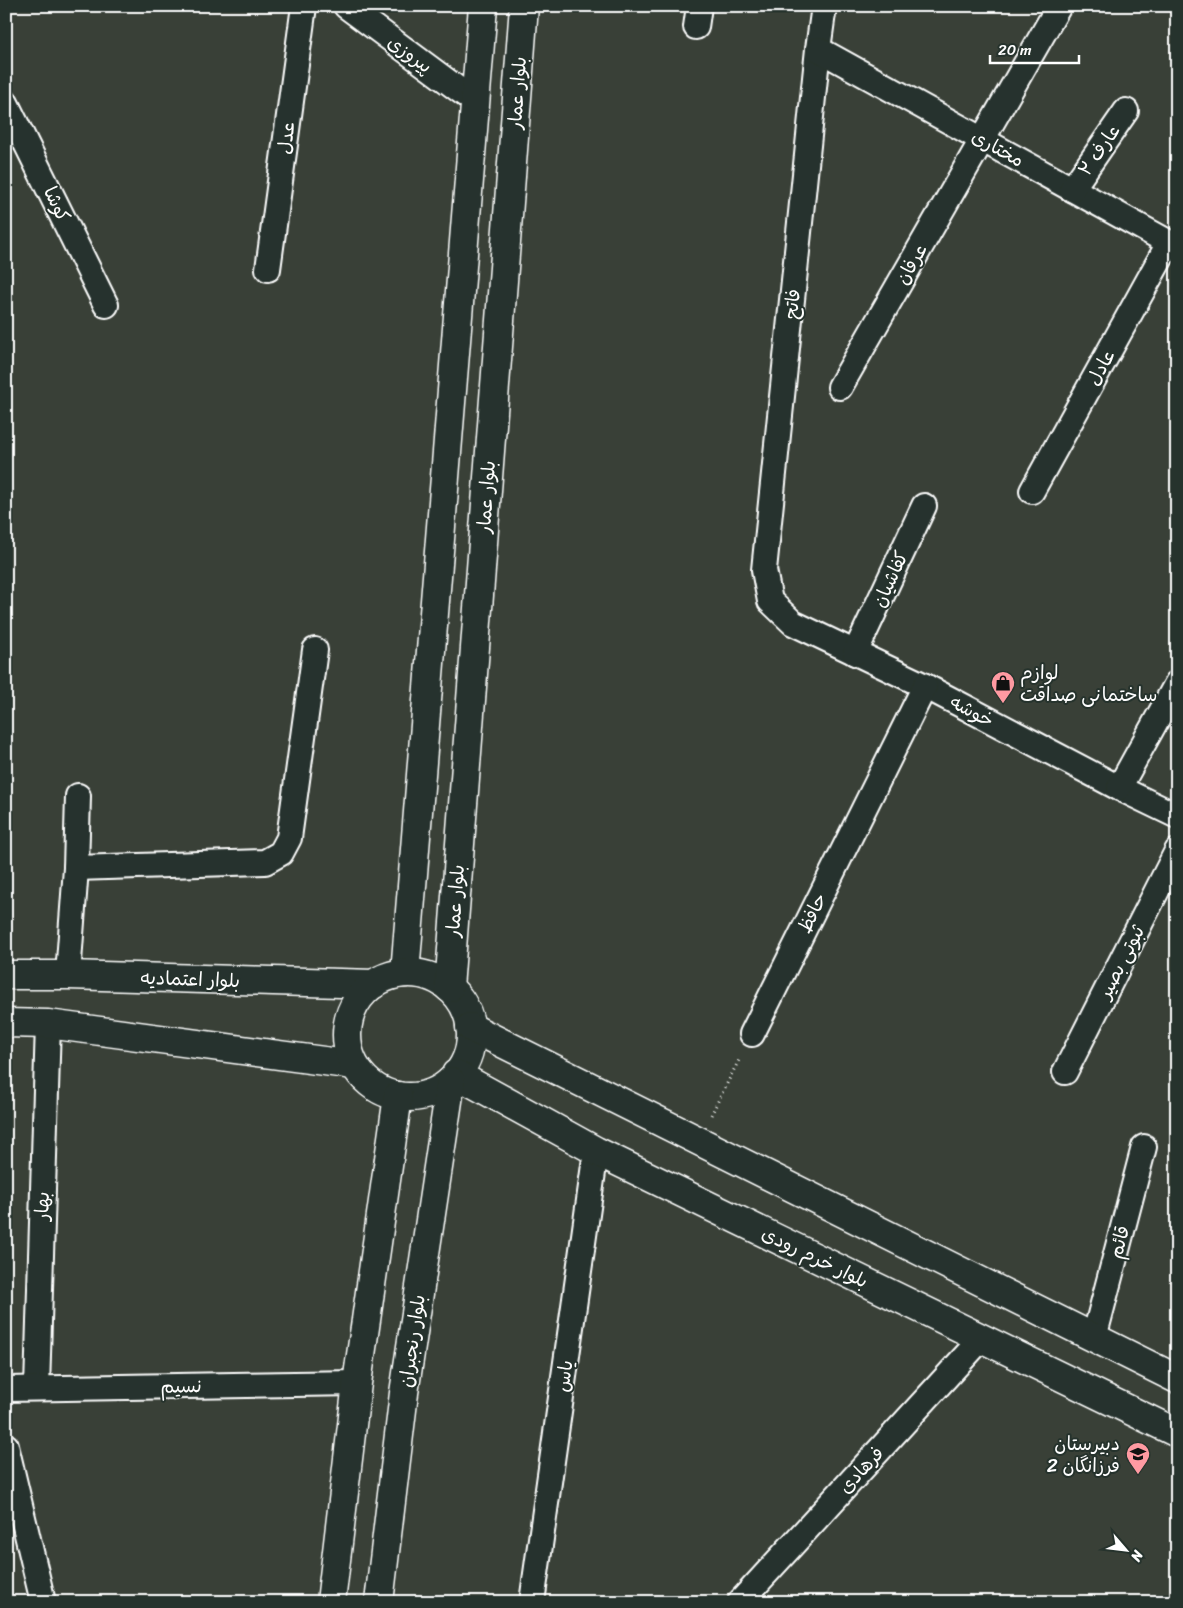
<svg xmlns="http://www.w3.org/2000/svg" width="1183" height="1608" font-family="Sriracha,'Playpen Sans Arabic',sans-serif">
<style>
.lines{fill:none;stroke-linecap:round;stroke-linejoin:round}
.minor-casing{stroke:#fff;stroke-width:28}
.tertiary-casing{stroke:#fff;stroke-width:31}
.secondary-casing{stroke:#fff;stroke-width:31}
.path{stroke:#fff;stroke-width:3;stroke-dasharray:1 4;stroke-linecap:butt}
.minor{stroke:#26332d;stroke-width:24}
.tertiary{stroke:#26332d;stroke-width:28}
.secondary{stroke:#26332d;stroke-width:28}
.labels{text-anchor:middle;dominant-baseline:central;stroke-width:4;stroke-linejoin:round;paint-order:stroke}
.street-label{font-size:19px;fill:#fff;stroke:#26332d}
.poi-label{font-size:19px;fill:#fff;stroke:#26332d;text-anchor:start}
</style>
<rect width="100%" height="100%" fill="#394037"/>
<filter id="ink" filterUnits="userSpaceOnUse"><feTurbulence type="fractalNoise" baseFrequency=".02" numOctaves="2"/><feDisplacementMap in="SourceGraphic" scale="10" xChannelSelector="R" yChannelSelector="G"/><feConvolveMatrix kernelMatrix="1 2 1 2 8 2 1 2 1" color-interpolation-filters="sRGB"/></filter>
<g filter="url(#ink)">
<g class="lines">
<!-- minor casing -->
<g class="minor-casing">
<g id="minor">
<polyline points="346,6 474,101"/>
<polyline points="824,6 818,49 764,570 770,601 793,623 925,686 1119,788 1177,816"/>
<polyline points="696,27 699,6"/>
<polyline points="818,49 1177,247"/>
<polyline points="6,103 106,305"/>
<polyline points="1072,189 1126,111"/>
<polyline points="268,269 304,6"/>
<polyline points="840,387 1059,6"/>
<polyline points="1032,491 1169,243"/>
<polyline points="855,653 924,506"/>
<polyline points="1119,788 1177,683"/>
<polyline points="76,868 265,862 281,853 289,838 315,650"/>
<polyline points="68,975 76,868 78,796"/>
<polyline points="752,1034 925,686"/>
<polyline points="1065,1072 1177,851"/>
<polyline points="1094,1338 1144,1147"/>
<polyline points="37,1388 48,1024"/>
<polyline points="6,1389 357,1383"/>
<polyline points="6,1446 43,1602"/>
<polyline points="532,1602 596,1151"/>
<polyline points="740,1602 982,1338"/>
</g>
</g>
<!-- tertiary casing -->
<g class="tertiary-casing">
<g id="tertiary">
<polyline points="6,975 68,975 374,984"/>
<polyline points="6,1023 48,1024 354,1065"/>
</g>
</g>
<!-- secondary casing -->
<g class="secondary-casing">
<g id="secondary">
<polyline points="405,973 483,6"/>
<circle cx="409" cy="1035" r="62"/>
<polyline points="449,988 524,6"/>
<polyline points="470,1027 1177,1379"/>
<polyline points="456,1074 596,1151 1177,1433"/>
<polyline points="331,1602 357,1383 398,1096"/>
<polyline points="379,1602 404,1393 451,1081"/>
</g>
</g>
<!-- path -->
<polyline class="path" points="711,1115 740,1058"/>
<!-- minor -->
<use href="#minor" class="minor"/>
<!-- tertiary -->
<use href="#tertiary" class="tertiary"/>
<!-- secondary -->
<use href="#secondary" class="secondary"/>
</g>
</g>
<!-- icons -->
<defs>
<g id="shop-pin" transform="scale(1.25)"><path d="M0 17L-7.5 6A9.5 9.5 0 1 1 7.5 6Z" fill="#ff9aa2" stroke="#26332d"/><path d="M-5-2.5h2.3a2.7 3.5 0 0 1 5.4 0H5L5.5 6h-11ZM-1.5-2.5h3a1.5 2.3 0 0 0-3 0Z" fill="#111"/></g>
<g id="school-pin" transform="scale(1.25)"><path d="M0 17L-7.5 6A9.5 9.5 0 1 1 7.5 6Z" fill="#ff9aa2" stroke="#26332d"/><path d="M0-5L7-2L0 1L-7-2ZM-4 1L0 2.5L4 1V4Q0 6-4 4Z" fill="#111"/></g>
</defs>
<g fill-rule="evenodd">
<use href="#shop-pin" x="1003" y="683"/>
<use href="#school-pin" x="1138" y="1454"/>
</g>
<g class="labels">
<!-- street labels -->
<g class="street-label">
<text transform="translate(410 54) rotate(36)">پیروزی</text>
<text transform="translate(517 93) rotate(-86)">بلوار عمار</text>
<text transform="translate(286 138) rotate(-82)">عدل</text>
<text transform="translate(998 148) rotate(29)">مختاری</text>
<text transform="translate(1099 150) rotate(-55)">عارف ۲</text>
<text transform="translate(57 204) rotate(64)">کوشا</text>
<text transform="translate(911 264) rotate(-60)">عرفان</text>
<text transform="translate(792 304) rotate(-84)">فاتح</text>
<text transform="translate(1101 367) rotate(-61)">عادل</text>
<text transform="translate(486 497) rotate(-86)">بلوار عمار</text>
<text transform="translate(890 579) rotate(-65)">کفاشیان</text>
<text transform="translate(972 711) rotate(28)">خوشه</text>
<text transform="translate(455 901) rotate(-86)">بلوار عمار</text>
<text transform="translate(812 913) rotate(-64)">حافظ</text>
<text transform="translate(1121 962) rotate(-63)">ثبوتی بصیر</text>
<text transform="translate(190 979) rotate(2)">بلوار اعتمادیه</text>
<text transform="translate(42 1206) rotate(-88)">بهار</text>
<text transform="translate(1119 1242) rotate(-75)">قائم</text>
<text transform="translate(815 1257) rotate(26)">بلوار خرم رودی</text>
<text transform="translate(412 1341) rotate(-82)">بلوار رنجبران</text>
<text transform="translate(564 1376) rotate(-82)">یاس</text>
<text transform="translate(181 1386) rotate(-1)">نسیم</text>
<text transform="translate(861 1470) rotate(-47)">فرهادی</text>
</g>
<!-- poi labels -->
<g class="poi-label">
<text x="1020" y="672">لوازم<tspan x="1020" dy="22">ساختمانی صداقت</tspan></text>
<text x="1120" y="1443" text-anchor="end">دبیرستان<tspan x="1120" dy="22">فرزانگان 2</tspan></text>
</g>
</g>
<!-- margin -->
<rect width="1183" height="1608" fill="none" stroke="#26332d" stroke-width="25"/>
<rect x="12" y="12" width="1158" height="1583" fill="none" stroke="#fff" stroke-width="2" filter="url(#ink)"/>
<!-- north arrow -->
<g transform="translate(1126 1550) rotate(118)" stroke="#26332d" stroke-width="4" paint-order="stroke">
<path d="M0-4L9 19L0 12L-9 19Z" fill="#ffffff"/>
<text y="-8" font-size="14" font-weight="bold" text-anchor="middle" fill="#ffffff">N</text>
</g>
<!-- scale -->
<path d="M990 55v8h89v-8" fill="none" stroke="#ffffff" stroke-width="2.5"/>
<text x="998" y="55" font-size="15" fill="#ffffff" stroke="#26332d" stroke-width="4" paint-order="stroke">20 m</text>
</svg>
